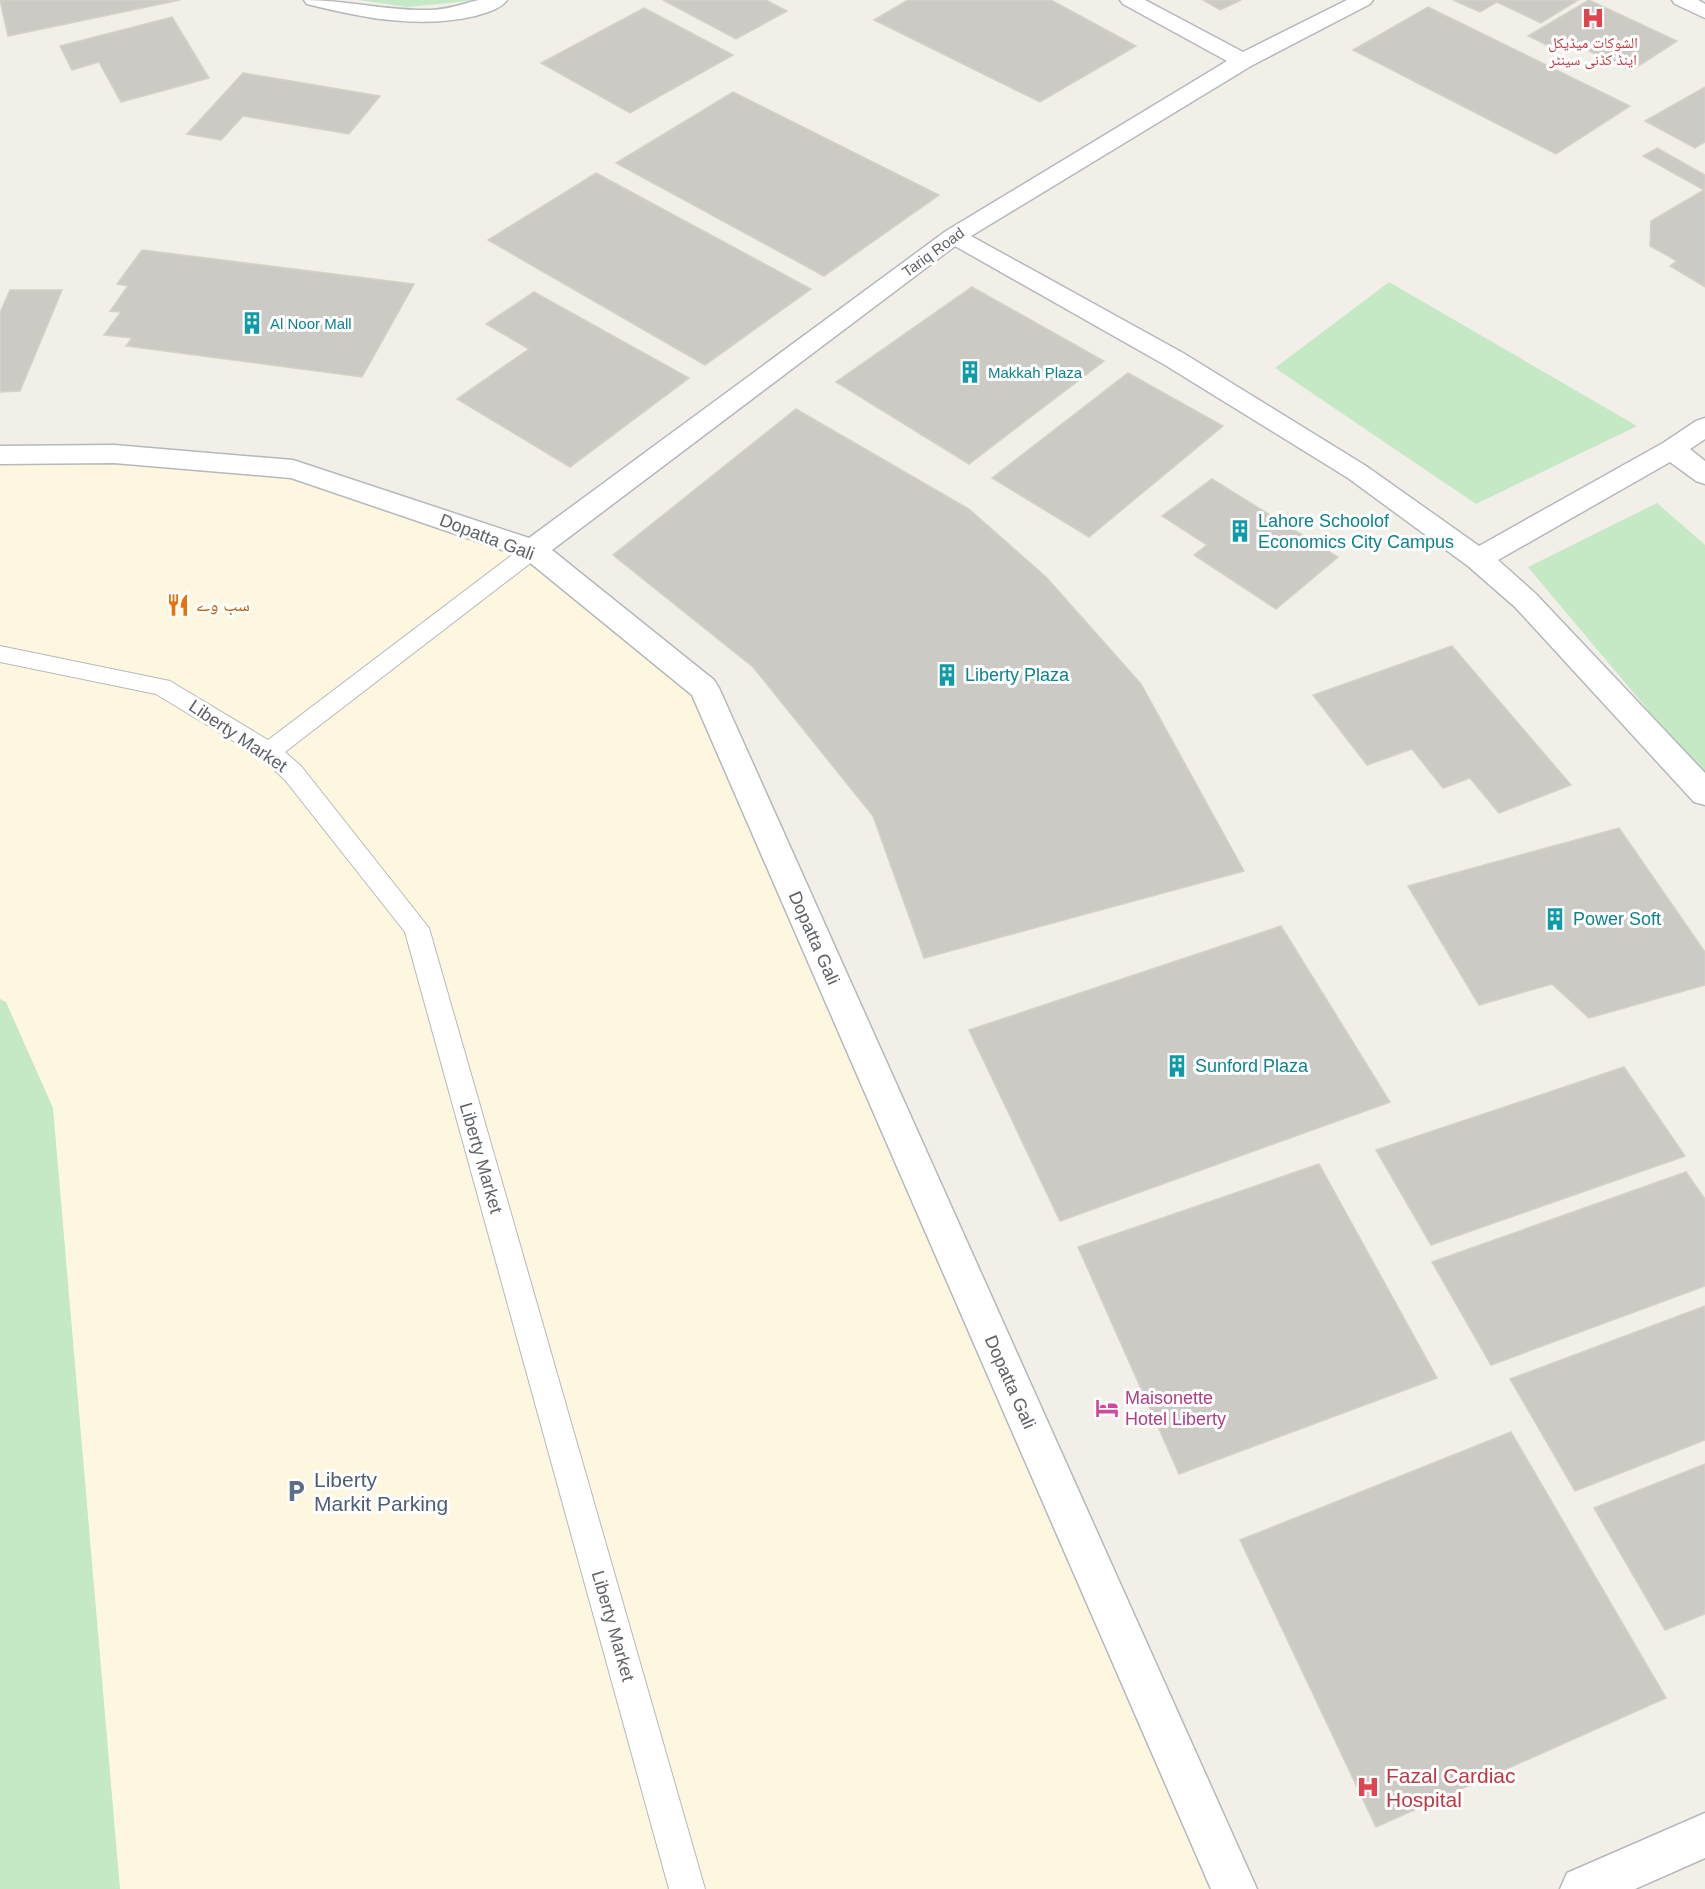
<svg xmlns="http://www.w3.org/2000/svg" width="1705" height="1889" font-family="Arial,'Noto Naskh Arabic',sans-serif">
<style>
.commercial{fill:#fef7e0}
.green{fill:#c5e8c5}
.building{fill:#cccac5;stroke:#d6d1c6;stroke-width:1.5}
.lines{fill:none;stroke-linecap:round;stroke-linejoin:round}
.service-casing{stroke:#b5b8bc;stroke-width:2}
.minor-casing{stroke:#b5b8bc;stroke-width:3}
.tertiary-casing{stroke:#b5b8bc;stroke-width:3}
.service{fill:#fff;fill-rule:evenodd}
.minor{fill:#fff;fill-rule:evenodd}
.tertiary{fill:#fff;fill-rule:evenodd}
.labels{text-anchor:middle;dominant-baseline:central;stroke-width:6;stroke-linejoin:round;paint-order:stroke}
.far-health-label{font-size:15px;fill:#be3a42;stroke:#fff}
.far-street-label{font-size:15px;fill:#5f6368;stroke:#fff}
.far-culture-label{font-size:15px;fill:#0d838f;stroke:#fff;text-anchor:start}
.culture-label{font-size:18px;fill:#0d838f;stroke:#fff;text-anchor:start}
.street-label{font-size:18px;fill:#5f6368;stroke:#fff}
.food-label{font-size:18px;fill:#c56008;stroke:#fff;text-anchor:start}
.hotel-label{font-size:18px;fill:#b23c85;stroke:#fff;text-anchor:start}
.near-service-label{font-size:21px;fill:#4e5e75;stroke:#fff;text-anchor:start}
.near-health-label{font-size:21px;fill:#be3a42;stroke:#fff;text-anchor:start}
</style>
<rect width="100%" height="100%" fill="#f1efe8"/>
<!-- commercial -->
<polygon class="commercial" points="0,455 293,469 533,550 704,688 1226,1889 0,1889"/>
<!-- green -->
<g class="green">
<polygon points="358,0 478,0 408,7"/>
<polygon points="1389,282 1637,426 1476,504 1275,368"/>
<polygon points="1657,503 1705,545 1705,778 1528,567"/>
<polygon points="0,999 6,1002 53,1108 120,1889 0,1889"/>
</g>
<!-- building -->
<g class="building">
<polygon points="0,0 180,0 8,36"/>
<polygon points="663,0 766,0 787,11 736,39"/>
<polygon points="908,0 1051,0 1136,46 1040,102 874,20"/>
<polygon points="1203,0 1241,0 1220,10"/>
<polygon points="1453,0 1578,0 1541,23 1497,2 1480,12"/>
<polygon points="1589,0 1677,41 1631,71 1570,42 1557,50 1528,36"/>
<polygon points="1428,7 1630,106 1556,154 1353,50"/>
<polygon points="644,8 733,55 630,113 541,63"/>
<polygon points="172,17 209,78 121,102 99,62 72,70 60,46"/>
<polygon points="243,73 380,96 349,134 243,116 221,140 187,134"/>
<polygon points="1705,87 1705,142 1695,148 1645,121"/>
<polygon points="733,92 939,195 824,276 616,163"/>
<polygon points="1657,148 1705,175 1705,287 1670,266 1677,261 1650,246 1651,221 1704,190 1643,156"/>
<polygon points="596,173 811,289 705,365 488,240"/>
<polygon points="142,250 414,284 362,377 126,346 132,338 104,335 121,312 110,311 128,286 117,284"/>
<polygon points="972,287 1104,361 969,464 836,382"/>
<polygon points="10,290 62,290 20,391 0,392 0,313"/>
<polygon points="534,292 689,378 570,467 457,399 529,349 486,324"/>
<polygon points="1128,373 1223,426 1089,537 992,478"/>
<polygon points="796,409 969,509 1047,578 1141,684 1244,871 924,958 873,816 753,667 613,555"/>
<polygon points="1212,479 1338,557 1276,609 1194,555 1207,545 1162,516"/>
<polygon points="1452,646 1571,785 1499,813 1470,778 1443,788 1412,749 1367,765 1313,695"/>
<polygon points="1619,828 1705,952 1705,985 1589,1018 1552,984 1479,1005 1408,886"/>
<polygon points="1281,926 1390,1102 1060,1221 969,1030"/>
<polygon points="1624,1067 1685,1156 1431,1245 1376,1150"/>
<polygon points="1319,1164 1437,1378 1179,1474 1078,1247"/>
<polygon points="1686,1172 1705,1199 1705,1286 1491,1365 1432,1262"/>
<polygon points="1705,1306 1705,1440 1575,1491 1510,1379"/>
<polygon points="1511,1432 1666,1698 1376,1827 1240,1540"/>
<polygon points="1705,1464 1705,1614 1665,1630 1594,1508"/>
</g>
<g class="lines">
<!-- service casing -->
<g class="service-casing">
<polygon id="service" points="533,542 541,545 544,550 541,555 285,752 301,766 429,928 705,1889 669,1889 405,932 285,780 261,758 156,694 0,662 0,646 170,681 268,740 525,545"/>
</g>
<!-- minor casing -->
<g class="minor-casing">
<g id="minor">
<path d="M304 0C346 0 387 11 429 10 447 10 462 4 479 0 488 0 499 0 507 0 501 9 485 13 475 16 418 29 363 18 307 4Z"/>
<polygon points="1120,0 1145,0 1243,52 1347,0 1373,0 1370,4 1251,66 971,236 1183,353 1366,466 1479,546 1663,443 1696,421 1705,418 1705,439 1690,449 1705,461 1705,484 1696,481 1670,462 1498,560 1535,593 1705,773 1705,805 1694,802 1515,607 1468,566 1348,478 1165,365 955,246 552,550 714,680 719,688 1257,1889 1211,1889 692,695 523,557 291,478 114,463 0,464 0,446 114,445 293,460 529,538 946,231 1227,61 1123,4"/>
<polygon points="1672,0 1698,0 1705,4 1705,18 1675,4"/>
</g>
</g>
<!-- tertiary casing -->
<g class="tertiary-casing">
<polygon id="tertiary" points="1705,1813 1705,1858 1635,1889 1560,1889 1567,1873"/>
</g>
<!-- service -->
<use href="#service" class="service"/>
<!-- minor -->
<use href="#minor" class="minor"/>
<!-- tertiary -->
<use href="#tertiary" class="tertiary"/>
</g>
<!-- icons -->
<defs>
<g id="hospital-bare" transform="scale(1.8)"><path d="M-5-5h3v3.5h4V-5h3V5h-3V1.5h-4V5h-3Z" fill="#e0444e" stroke="#fff" stroke-width="2.5" paint-order="stroke"/></g>
<g id="building-bare" transform="scale(1.8)"><path d="M-4-6H4V6H1V3H-1V6H-4ZM-2.5-4.3h1.7v1.8h-1.7ZM.8-4.3h1.7v1.8H.8ZM-2.5-1h1.7V.8h-1.7ZM.8-1h1.7V.8H.8Z" fill="#0f9aa8" stroke="#fff" stroke-width="2.5" paint-order="stroke"/></g>
<g id="restaurant-bare" transform="scale(1.8)"><path d="M-5-6h1v4h1v-4h1v4h1v-4h1v5L-1.5 .5V6h-2V.5L-5-1ZM5-6V6H3V1.5H1.5Q1.5-4 5-6Z" fill="#e8710a" stroke="#fff" stroke-width="2.5" paint-order="stroke"/></g>
<g id="hotel-bare" transform="scale(1.8)"><path d="M-6-4.5h1.5V1H6V5H4.5V3h-9V5H-6ZM-4 0a1.8 1.8 0 1 1 3.6 0ZM.5 0V-2.5h3Q6-2.5 6 0Z" fill="#d1479c" stroke="#fff" stroke-width="2.5" paint-order="stroke"/></g>
<g id="parking-bare" transform="scale(1.8)"><path d="M-3.5-5.5H1a3.5 3.5 0 0 1 0 7H-1V5.5H-3.5ZM-1-3.4V-.6H.8a1.4 1.4 0 0 0 0-2.8Z" fill="#5c6f8a" stroke="#fff" stroke-width="2.5" paint-order="stroke"/></g>
</defs>
<g fill-rule="evenodd">
<use href="#hospital-bare" x="1593" y="18"/>
<use href="#building-bare" x="252" y="323"/>
<use href="#building-bare" x="970" y="372"/>
<use href="#building-bare" x="1240" y="531"/>
<use href="#restaurant-bare" x="178" y="605"/>
<use href="#building-bare" x="947" y="675"/>
<use href="#building-bare" x="1555" y="919"/>
<use href="#building-bare" x="1177" y="1066"/>
<use href="#hotel-bare" x="1107" y="1408"/>
<use href="#parking-bare" x="296" y="1491"/>
<use href="#hospital-bare" x="1368" y="1787"/>
</g>
<g class="labels">
<!-- far-health labels -->
<g class="far-health-label">
<text x="1593" y="42">الشوکات میڈیکل<tspan x="1593" dy="17">اینڈ کڈنی سینٹر</tspan></text>
</g>
<!-- far-street labels -->
<g class="far-street-label">
<text transform="translate(933 252) rotate(-36)">Tariq Road</text>
</g>
<!-- far-culture labels -->
<g class="far-culture-label">
<text x="270" y="323">Al Noor Mall</text>
<text x="988" y="372">Makkah Plaza</text>
</g>
<!-- culture labels -->
<g class="culture-label">
<text x="1258" y="521">Lahore Schoolof<tspan x="1258" dy="21">Economics City Campus</tspan></text>
<text x="965" y="675">Liberty Plaza</text>
<text x="1573" y="919">Power Soft</text>
<text x="1195" y="1066">Sunford Plaza</text>
</g>
<!-- street labels -->
<g class="street-label">
<text transform="translate(487 537) rotate(21)">Dopatta Gali</text>
<text transform="translate(238 736) rotate(34)">Liberty Market</text>
<text transform="translate(814 938) rotate(66)">Dopatta Gali</text>
<text transform="translate(481 1158) rotate(74)">Liberty Market</text>
<text transform="translate(1010 1382) rotate(66)">Dopatta Gali</text>
<text transform="translate(613 1626) rotate(74)">Liberty Market</text>
</g>
<!-- food labels -->
<g class="food-label">
<text x="196" y="605">سب وے</text>
</g>
<!-- hotel labels -->
<g class="hotel-label">
<text x="1125" y="1398">Maisonette<tspan x="1125" dy="21">Hotel Liberty</tspan></text>
</g>
<!-- near-service labels -->
<g class="near-service-label">
<text x="314" y="1479">Liberty<tspan x="314" dy="24">Markit Parking</tspan></text>
</g>
<!-- near-health labels -->
<g class="near-health-label">
<text x="1386" y="1775">Fazal Cardiac<tspan x="1386" dy="24">Hospital</tspan></text>
</g>
</g>
</svg>
